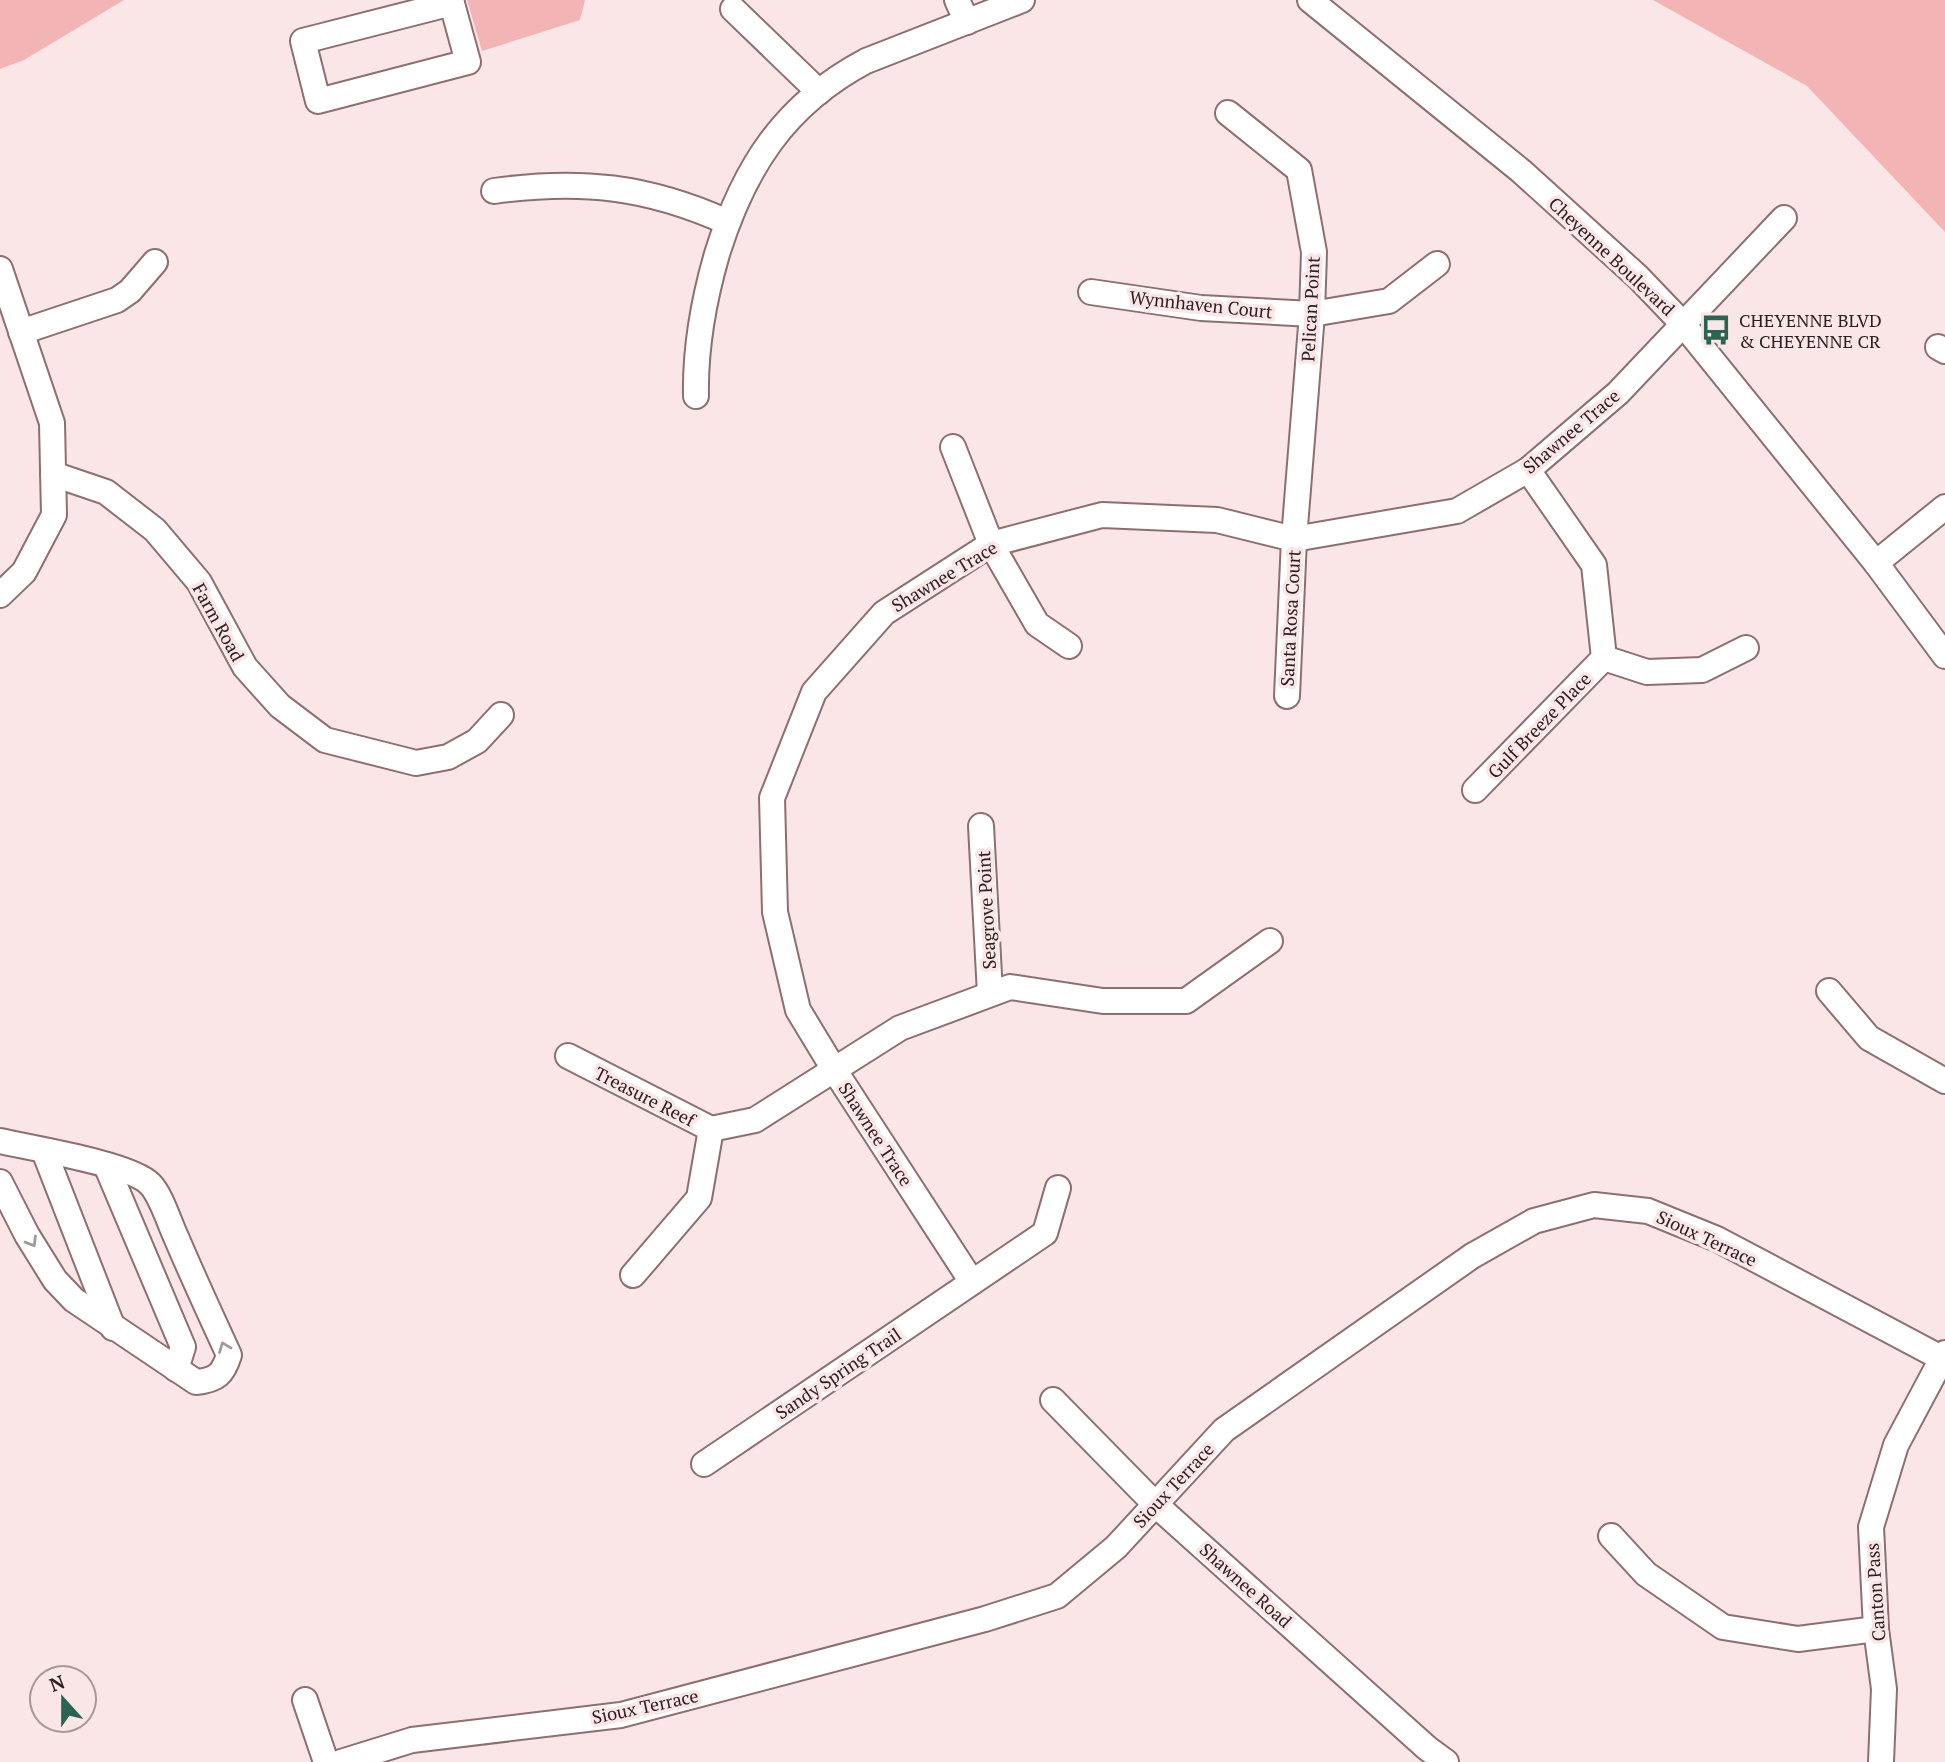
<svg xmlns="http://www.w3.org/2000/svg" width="1945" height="1762" font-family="'PT Serif',serif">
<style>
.green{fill:#f3b4b5}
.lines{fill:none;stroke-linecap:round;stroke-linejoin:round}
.minor-casing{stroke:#8d6f70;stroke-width:28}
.minor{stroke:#fff;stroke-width:24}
.oneway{stroke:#a09b9b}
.labels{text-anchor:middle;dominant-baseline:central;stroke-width:7;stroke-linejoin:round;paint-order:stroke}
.street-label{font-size:18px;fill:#2c2020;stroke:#fbe6e7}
.poi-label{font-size:18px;fill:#2c2020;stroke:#fbe6e7;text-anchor:start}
</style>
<rect width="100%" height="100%" fill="#fbe6e7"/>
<!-- green -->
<g class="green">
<polygon points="0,0 124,0 24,60 0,69"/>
<polygon points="467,0 585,0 580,20 482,51"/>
<polygon points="1653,0 1945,0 1945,232 1807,86"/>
</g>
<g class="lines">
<!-- minor casing -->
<g class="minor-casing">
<g id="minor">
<polyline points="451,0 468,62 318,101 303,41 452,3"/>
<polyline points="957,0 967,22"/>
<polyline points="1310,0 1521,171 1638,277 1683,324 1876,563 1945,656"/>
<polyline points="733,9 819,92"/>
<polyline points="1228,113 1299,170 1314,252 1312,314 1294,539 1287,696"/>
<path d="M494 191C580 179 647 186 727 222"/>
<polyline points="0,269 52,423 54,515 24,572 0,595"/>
<polyline points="1091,292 1201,308 1312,314 1389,301 1437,264"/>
<polyline points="21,332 117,300 130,291 155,262"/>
<polyline points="1938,347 1945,351"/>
<path d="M696 396C695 348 704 299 717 254 744 167 785 104 866 61L1022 0"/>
<polyline points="953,447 991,544 1037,624 1069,646"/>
<polyline points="53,474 106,492 155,530 199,582 245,667 280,706 325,740 416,763 448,757 477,741 501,715"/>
<polyline points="1876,563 1945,507"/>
<polyline points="1604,658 1647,672 1702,670 1746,648"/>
<polyline points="1475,790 1604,658 1594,565 1528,470"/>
<polyline points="981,826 990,994"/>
<polyline points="1829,991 1869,1038 1945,1081"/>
<polyline points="568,1056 711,1129 755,1120 900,1028 1010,987 1103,1001 1186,1001 1270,941"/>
<path d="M0 1141C30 1148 131 1164 150 1184 161 1195 169 1222 176 1237 193 1277 211 1316 229 1355 223 1374 217 1380 196 1382L74 1300 55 1280 27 1235 0 1182"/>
<polyline points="44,1151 113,1328"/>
<polyline points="106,1165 183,1347 176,1369"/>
<polyline points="633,1275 699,1198 711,1129"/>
<polyline points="972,1282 835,1071 798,1010 775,912 772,798 814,692 884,613 991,544 1102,515 1217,520 1294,539 1457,511 1528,470 1618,393 1784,218"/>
<polyline points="1053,1400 1156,1505 1427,1748 1446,1762"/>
<polyline points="704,1464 1045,1233 1058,1188"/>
<polyline points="1611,1536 1646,1574 1723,1627 1798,1639 1876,1629"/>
<polyline points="305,1700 326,1762"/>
<polyline points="341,1762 412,1740 621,1715 985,1619 1057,1596 1116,1547 1224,1430 1472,1256 1534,1221 1594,1205 1648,1211 1717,1239 1945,1360"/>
<polyline points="1881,1762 1884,1689 1876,1629 1871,1527 1896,1445 1945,1353"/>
</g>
</g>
<!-- minor -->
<use href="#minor" class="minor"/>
</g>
<!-- one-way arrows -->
<defs><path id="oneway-chevron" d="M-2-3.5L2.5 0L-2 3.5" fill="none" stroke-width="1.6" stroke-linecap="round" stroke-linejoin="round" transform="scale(1.75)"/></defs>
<g class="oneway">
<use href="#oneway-chevron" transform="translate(32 1242) rotate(59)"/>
<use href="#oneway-chevron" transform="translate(224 1347) rotate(-111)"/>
</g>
<!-- icons -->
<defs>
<g id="bus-bare" transform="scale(2.415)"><path d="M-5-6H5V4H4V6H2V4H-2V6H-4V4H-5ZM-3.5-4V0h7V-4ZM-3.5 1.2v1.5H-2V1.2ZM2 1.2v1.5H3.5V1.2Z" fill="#296550" stroke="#fbe6e7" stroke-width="2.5" paint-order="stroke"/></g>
</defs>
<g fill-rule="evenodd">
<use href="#bus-bare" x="1716" y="330"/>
</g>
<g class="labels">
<!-- street labels -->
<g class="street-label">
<text transform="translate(1612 256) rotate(43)">Cheyenne Boulevard</text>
<text transform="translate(1201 304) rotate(6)">Wynnhaven Court</text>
<text transform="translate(1310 309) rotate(-87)">Pelican Point</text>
<text transform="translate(1571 431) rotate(-40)">Shawnee Trace</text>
<text transform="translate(944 576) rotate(-31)">Shawnee Trace</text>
<text transform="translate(1290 618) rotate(-87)">Santa Rosa Court</text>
<text transform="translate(219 622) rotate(61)">Farm Road</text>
<text transform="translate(1539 725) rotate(-46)">Gulf Breeze Place</text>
<text transform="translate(986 910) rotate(-93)">Seagrove Point</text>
<text transform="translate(645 1096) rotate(27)">Treasure Reef</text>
<text transform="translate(876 1134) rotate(57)">Shawnee Trace</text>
<text transform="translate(1707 1238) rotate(25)">Sioux Terrace</text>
<text transform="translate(838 1373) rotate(-34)">Sandy Spring Trail</text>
<text transform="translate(1173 1485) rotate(-47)">Sioux Terrace</text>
<text transform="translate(1246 1585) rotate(42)">Shawnee Road</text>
<text transform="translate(1875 1592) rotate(-94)">Canton Pass</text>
<text transform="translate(645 1706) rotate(-12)">Sioux Terrace</text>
</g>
<!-- poi labels -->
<g class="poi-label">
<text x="1739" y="320">CHEYENNE BLVD<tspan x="1739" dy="21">&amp; CHEYENNE CR</tspan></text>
</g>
</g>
<!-- north arrow -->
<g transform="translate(63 1699) rotate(339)"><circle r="33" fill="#fbe6e7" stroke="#a89797" stroke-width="2"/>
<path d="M0-5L12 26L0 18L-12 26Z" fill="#296550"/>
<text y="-10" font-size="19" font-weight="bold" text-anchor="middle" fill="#2c2020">N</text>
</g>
</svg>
